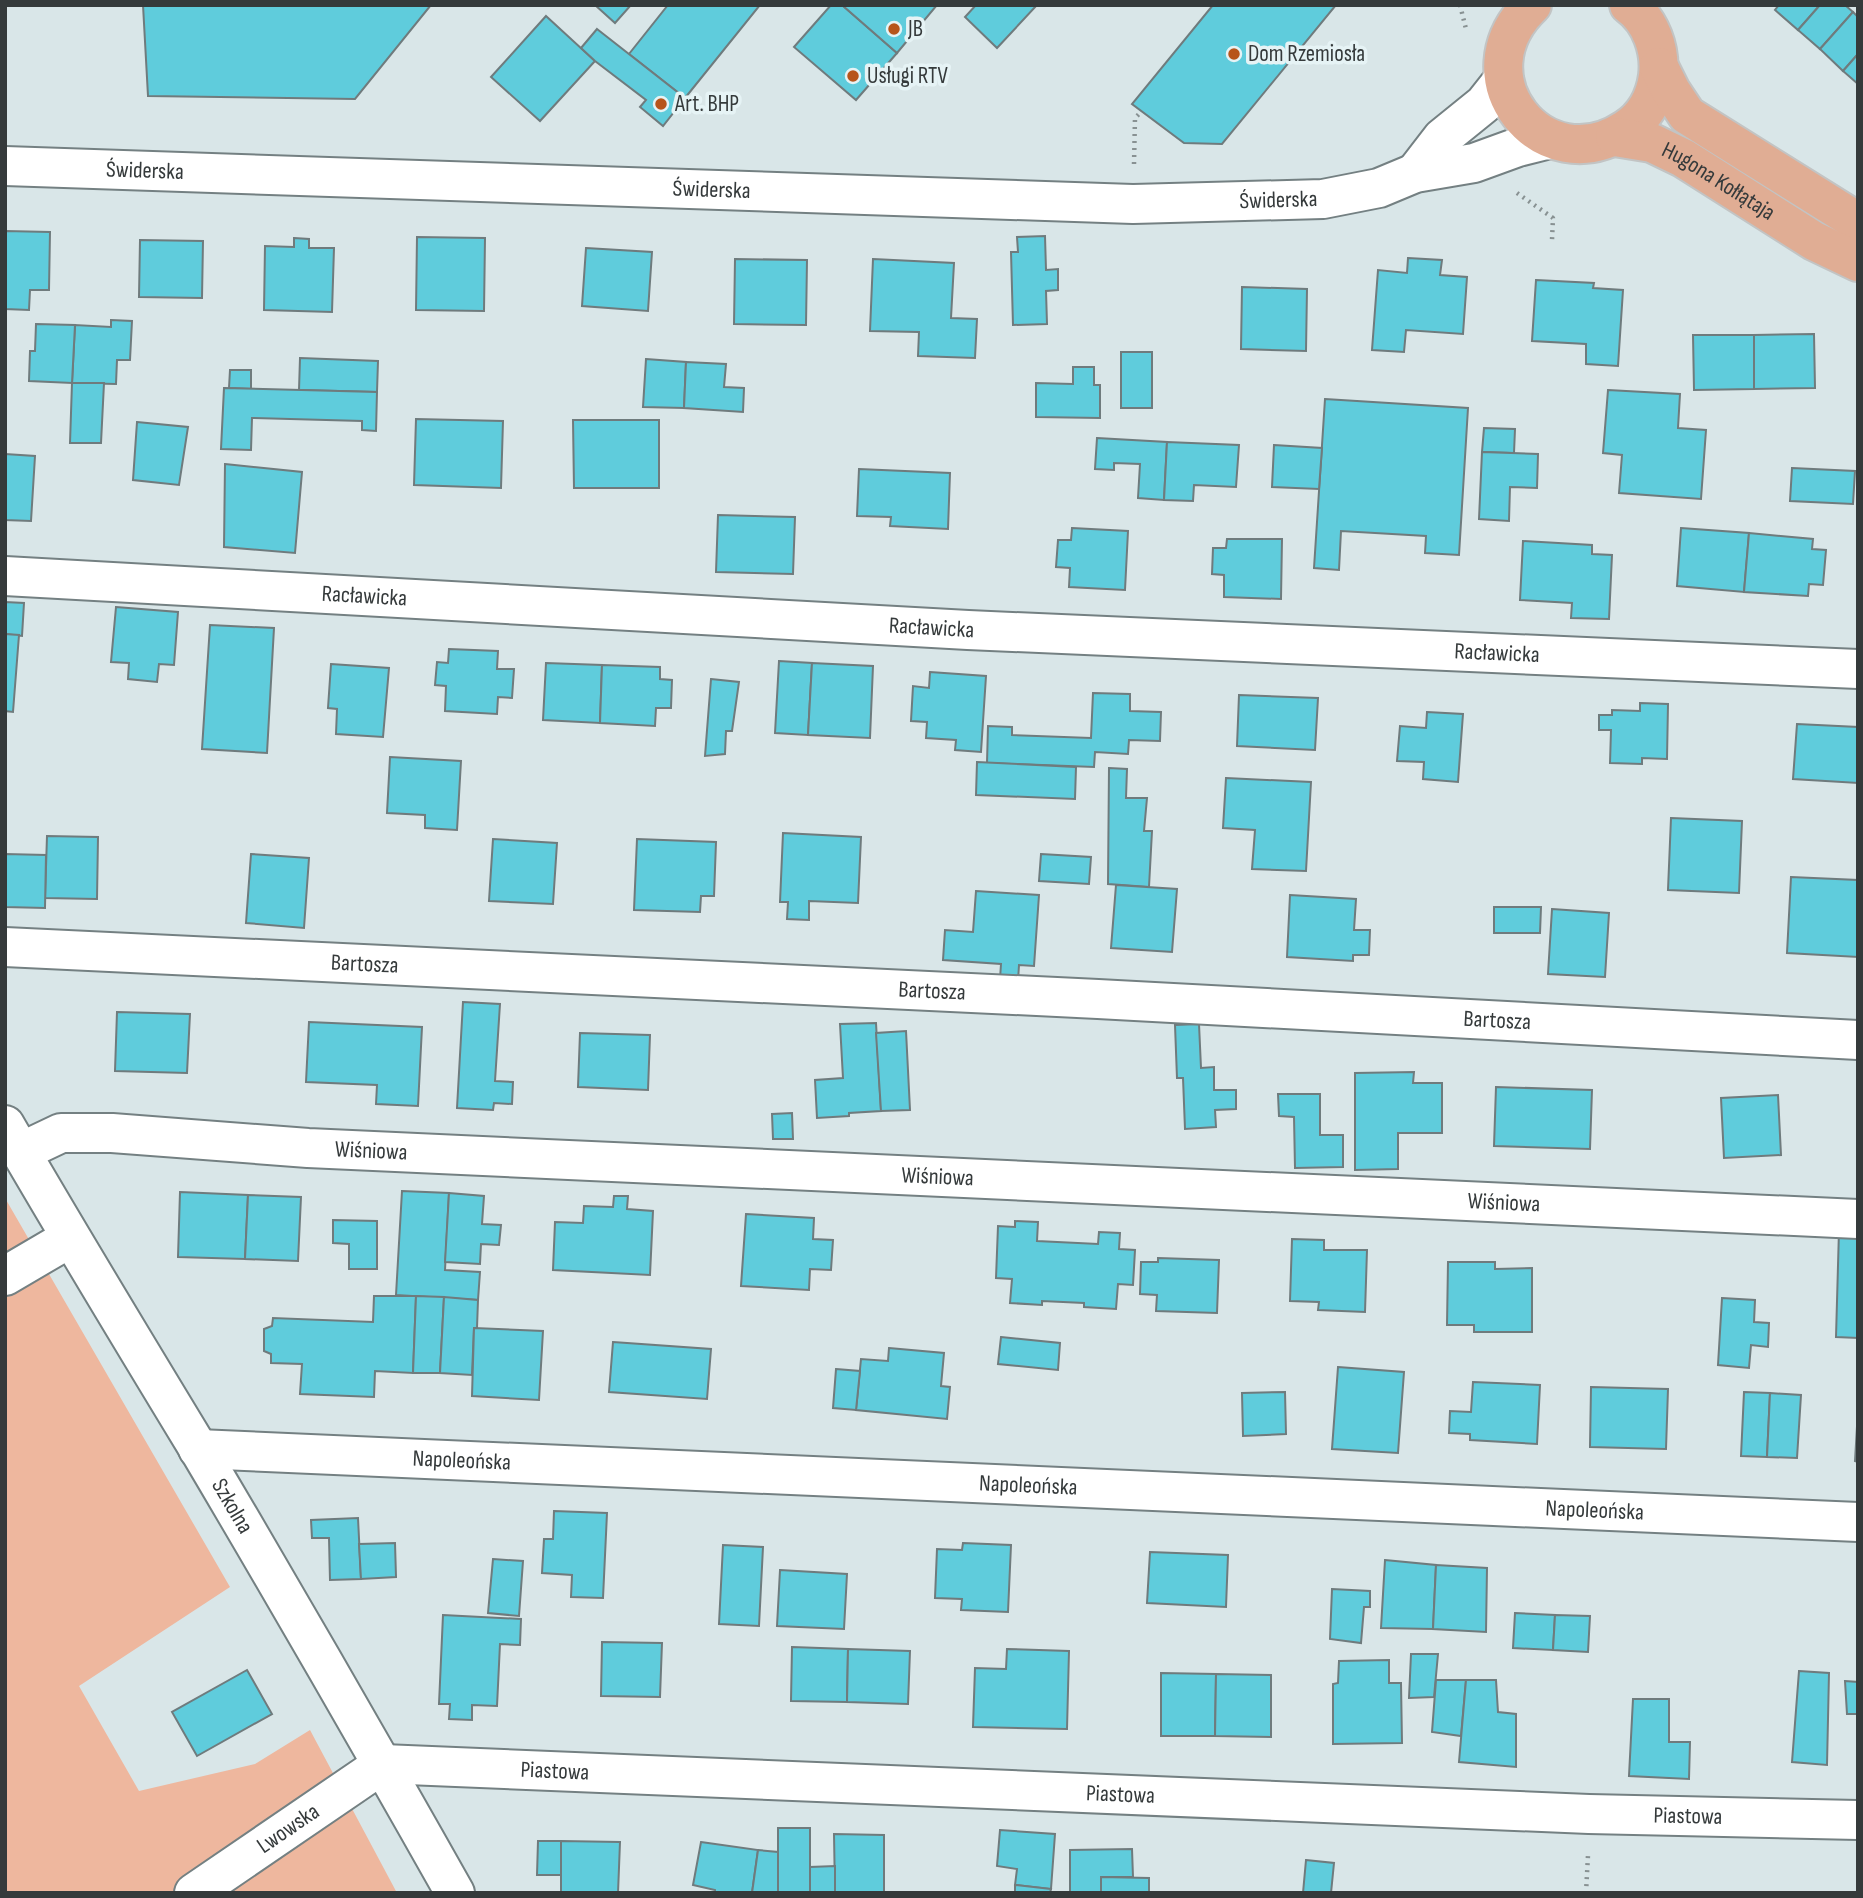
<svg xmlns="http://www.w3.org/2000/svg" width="1863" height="1898" font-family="'Sofia Sans Condensed',sans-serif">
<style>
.green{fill:#eeb79e}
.building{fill:#5fccdc;stroke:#6f7b7d;stroke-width:2}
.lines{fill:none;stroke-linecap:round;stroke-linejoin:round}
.minor-casing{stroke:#748082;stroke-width:42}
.major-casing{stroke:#c2c4c4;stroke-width:42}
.path{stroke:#889192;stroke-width:4.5;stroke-dasharray:2 5;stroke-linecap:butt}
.minor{stroke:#fff;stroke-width:38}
.major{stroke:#e0ad94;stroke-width:38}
.poi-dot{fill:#b7551b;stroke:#e6f3f5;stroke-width:2.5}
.labels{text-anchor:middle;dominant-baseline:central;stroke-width:7;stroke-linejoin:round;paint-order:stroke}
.poi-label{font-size:23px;fill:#353a3b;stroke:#e6f3f5;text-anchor:start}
.street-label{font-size:23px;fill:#353a3b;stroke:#e6f3f5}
</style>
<rect width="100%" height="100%" fill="#d9e6e8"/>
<!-- green -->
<polygon class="green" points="5,1198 230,1587 79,1686 139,1791 255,1764 310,1730 397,1893 5,1893"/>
<!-- building -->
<g class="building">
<polygon points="143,5 431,5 355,99 148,96"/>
<polygon points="595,5 631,5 615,23"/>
<polygon points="668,5 760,5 685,98 629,54"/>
<polygon points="831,5 842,5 897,53 856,100 794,47"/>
<polygon points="842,5 937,5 897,53"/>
<polygon points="976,5 1037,5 997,48 965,17"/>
<polygon points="1213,5 1336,5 1222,144 1184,143 1132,104"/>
<polygon points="1779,5 1820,5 1798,30 1775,10"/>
<polygon points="1820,5 1845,5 1853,12 1820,49 1798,30"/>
<polygon points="1853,12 1858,17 1858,54 1843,71 1820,49"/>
<polygon points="546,16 595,61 540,121 491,77"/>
<polygon points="597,29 685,98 663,126 640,107 646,100 595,61 581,48"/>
<polygon points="1858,54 1858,84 1843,71"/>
<polygon points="5,231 50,232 49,290 30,290 29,310 5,309"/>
<polygon points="1045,236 1046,270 1058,269 1058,290 1046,291 1047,324 1013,325 1011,252 1018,252 1017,237"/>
<polygon points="417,237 485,238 484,311 416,310"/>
<polygon points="294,238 309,239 309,248 334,248 332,312 264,310 265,246 294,247"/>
<polygon points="140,240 203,241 202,298 139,297"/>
<polygon points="586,248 652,252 648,311 582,306"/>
<polygon points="1408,258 1442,260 1440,275 1467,277 1463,334 1406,330 1404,352 1372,350 1378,270 1407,273"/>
<polygon points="735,259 807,260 806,325 734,324"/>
<polygon points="873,259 954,263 951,318 977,319 975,358 918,356 919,332 870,331"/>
<polygon points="1536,280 1594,283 1593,288 1623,290 1618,366 1586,364 1586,344 1532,341"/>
<polygon points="1242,287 1307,289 1306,351 1241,349"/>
<polygon points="111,320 132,321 130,360 117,360 116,384 72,383 75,325 111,327"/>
<polygon points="36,324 75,325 72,383 29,381 30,351 35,351"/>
<polygon points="1814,334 1815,388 1754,389 1754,335"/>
<polygon points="1693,335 1754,335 1754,389 1694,390"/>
<rect x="1121" y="352" width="31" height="56"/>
<polygon points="300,358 378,361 377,392 299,390"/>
<polygon points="646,359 686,362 684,408 643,407"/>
<polygon points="686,362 726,364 724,387 744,388 743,412 684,408"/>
<polygon points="1073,367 1094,367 1094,385 1100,385 1100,418 1036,417 1036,383 1073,384"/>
<polygon points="230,370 251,370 251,389 229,388"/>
<polygon points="72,383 104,383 101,443 70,443"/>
<polygon points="224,388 377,392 376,431 362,430 362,421 252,418 251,450 221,449"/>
<polygon points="1608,390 1680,394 1678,428 1706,430 1701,499 1619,493 1622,455 1603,453"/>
<polygon points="1325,399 1468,408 1459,555 1425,553 1426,536 1341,531 1339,570 1314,568"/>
<polygon points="416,419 503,421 501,488 414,485"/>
<polygon points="573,420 659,420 659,488 574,488"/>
<polygon points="137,422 188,427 179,485 133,480"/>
<polygon points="1484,428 1515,429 1514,453 1482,452"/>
<polygon points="1097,438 1167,442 1164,500 1138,498 1140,464 1114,463 1114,470 1095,469"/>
<polygon points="1167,442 1239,445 1236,487 1194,485 1193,501 1164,500"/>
<polygon points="1274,445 1322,448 1319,489 1272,487"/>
<polygon points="1482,452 1538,454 1537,488 1510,487 1509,521 1479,519"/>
<polygon points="5,454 35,456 31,521 5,520"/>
<polygon points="225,464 302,472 295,553 224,547"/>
<polygon points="1792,468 1855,471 1853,504 1790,501"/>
<polygon points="859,469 950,473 948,529 890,526 891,517 857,516"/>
<polygon points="718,515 795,517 793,574 716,572"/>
<polygon points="1072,528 1128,531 1125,590 1069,587 1070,568 1056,567 1058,540 1071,540"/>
<polygon points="1681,528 1749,533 1744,592 1677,586"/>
<polygon points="1749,533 1813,539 1812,549 1826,550 1823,585 1809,584 1808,596 1744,592"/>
<polygon points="1227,539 1282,539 1281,599 1224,597 1224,575 1212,574 1213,548 1226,548"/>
<polygon points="1523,541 1592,545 1592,554 1612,555 1609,619 1571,618 1572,603 1520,600"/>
<polygon points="5,602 24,603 22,636 5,634"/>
<polygon points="116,607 178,612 174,665 159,664 157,682 128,679 129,663 111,662"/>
<polygon points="210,625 274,628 267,753 202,749"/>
<polygon points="5,634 19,635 13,712 5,711"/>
<polygon points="449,649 498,651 497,669 514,669 512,698 498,697 497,714 445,711 446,686 435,685 437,662 448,663"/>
<polygon points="779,661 812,663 808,735 775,733"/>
<polygon points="546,663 602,665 600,723 543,720"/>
<polygon points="812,663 873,666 870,738 808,735"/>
<polygon points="331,664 389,668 383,737 336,734 337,709 328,708"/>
<polygon points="602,665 660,667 660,679 672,680 671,708 656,708 655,726 600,723"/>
<polygon points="930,672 986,676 981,752 955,750 956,740 926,738 927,722 911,721 913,686 929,688"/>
<polygon points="711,679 739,682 732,731 726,731 725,754 705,756"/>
<polygon points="1093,693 1130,694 1130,711 1161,712 1160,741 1129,740 1128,754 1095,752 1094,767 987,763 988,726 1012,727 1012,735 1091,738"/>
<polygon points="1239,695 1318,698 1315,750 1237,746"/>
<polygon points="1640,703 1668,704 1667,759 1642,758 1642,764 1610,763 1611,730 1599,730 1599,715 1612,715 1612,710 1640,711"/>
<polygon points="1427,712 1463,714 1458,782 1423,779 1424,762 1397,761 1400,726 1426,728"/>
<polygon points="1797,724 1858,727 1858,783 1793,779"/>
<polygon points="390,757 461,761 457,830 425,828 425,815 387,813"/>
<polygon points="977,762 1076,767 1075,799 976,795"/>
<polygon points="1109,768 1127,769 1126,798 1147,798 1144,831 1152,831 1149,887 1108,884"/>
<polygon points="1226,778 1311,782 1306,871 1252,869 1255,830 1223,828"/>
<polygon points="1671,818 1742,821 1739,893 1668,890"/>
<polygon points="783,833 861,837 858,903 809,901 809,920 787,919 788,902 780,902"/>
<polygon points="47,836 98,837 97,899 45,898"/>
<polygon points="493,839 557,843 553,904 489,901"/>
<polygon points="637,839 716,842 714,896 701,896 700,912 634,910"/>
<polygon points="5,854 46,855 45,908 5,907"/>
<polygon points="251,854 309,858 304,928 246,923"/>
<polygon points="1041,854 1091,857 1089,884 1039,881"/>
<polygon points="1791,877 1858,880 1858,957 1787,953"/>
<polygon points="1116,885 1177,889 1172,952 1111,948"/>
<polygon points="976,891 1039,895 1034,966 1019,965 1018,981 1000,979 1001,964 943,960 945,930 973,932"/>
<polygon points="1290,895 1356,899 1354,930 1370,930 1369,955 1353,955 1353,961 1287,957"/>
<polygon points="1494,907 1541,907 1540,933 1494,933"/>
<polygon points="1552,909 1609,913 1605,977 1548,974"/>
<polygon points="463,1002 500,1004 495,1081 513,1082 512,1104 494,1103 493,1110 457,1108"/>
<polygon points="117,1012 190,1014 187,1073 115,1071"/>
<polygon points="309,1022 422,1027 418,1106 376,1104 377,1085 306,1082"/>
<polygon points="876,1023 881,1111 849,1113 849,1116 817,1118 815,1080 843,1078 840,1024"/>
<polygon points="1199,1024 1201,1068 1214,1067 1214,1090 1236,1090 1236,1109 1215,1110 1216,1127 1185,1129 1183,1078 1177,1078 1175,1025"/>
<polygon points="906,1031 910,1110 881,1111 876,1033"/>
<polygon points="580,1033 650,1035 648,1090 578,1087"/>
<polygon points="1414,1072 1413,1083 1442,1083 1442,1133 1398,1133 1398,1169 1355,1170 1355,1073"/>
<polygon points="1496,1087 1592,1090 1590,1149 1494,1146"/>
<polygon points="1278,1094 1320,1094 1320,1135 1343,1135 1343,1167 1295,1168 1294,1117 1279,1116"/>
<polygon points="1778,1095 1781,1155 1724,1158 1721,1098"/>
<polygon points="792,1113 793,1139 773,1139 772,1114"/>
<polygon points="402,1191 449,1193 445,1270 480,1272 478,1300 396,1295"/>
<polygon points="180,1192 248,1195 245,1259 178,1257"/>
<polygon points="449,1193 484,1196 482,1224 501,1225 499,1245 481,1244 480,1264 445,1262"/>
<polygon points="248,1195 301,1197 298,1261 245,1259"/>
<polygon points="614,1196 628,1196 627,1209 653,1211 650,1275 553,1270 555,1222 583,1223 584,1206 613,1207"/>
<polygon points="746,1214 814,1218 813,1239 833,1240 831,1270 810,1269 809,1290 741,1286"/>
<polygon points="333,1220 377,1221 377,1269 349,1269 349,1244 333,1243"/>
<polygon points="1015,1221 1038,1222 1037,1241 1098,1244 1099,1232 1120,1233 1119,1249 1135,1250 1133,1285 1118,1284 1116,1309 1084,1307 1084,1303 1042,1301 1042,1305 1010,1303 1012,1279 996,1278 998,1226 1015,1227"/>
<polygon points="1839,1230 1858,1232 1858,1338 1836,1337"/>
<polygon points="1292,1239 1324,1240 1324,1250 1367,1250 1365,1312 1318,1310 1319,1302 1290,1301"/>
<polygon points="1158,1258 1219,1260 1217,1313 1156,1311 1157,1295 1140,1294 1141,1262 1158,1262"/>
<polygon points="1448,1262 1495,1262 1495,1269 1532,1268 1532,1332 1474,1332 1474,1325 1447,1325"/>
<polygon points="374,1296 416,1296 413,1373 375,1371 374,1397 300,1394 302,1364 271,1363 271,1354 264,1351 264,1329 272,1326 273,1318 373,1322"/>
<polygon points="416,1296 444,1297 440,1373 413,1373"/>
<polygon points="444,1297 478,1300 477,1328 474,1328 472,1375 440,1373"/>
<polygon points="1722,1298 1755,1300 1754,1322 1769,1323 1768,1347 1751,1345 1749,1368 1718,1365"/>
<polygon points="474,1328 543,1331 539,1400 472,1396"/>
<polygon points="1001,1337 1060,1343 1058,1370 998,1364"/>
<polygon points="613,1342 711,1349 707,1399 609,1392"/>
<polygon points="889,1348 944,1353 941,1386 950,1387 947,1419 856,1410 861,1359 888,1361"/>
<polygon points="1338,1367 1404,1372 1398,1453 1332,1449"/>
<polygon points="836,1369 860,1371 856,1410 833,1408"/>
<polygon points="1473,1382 1540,1385 1537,1444 1470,1440 1470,1434 1449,1433 1450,1411 1471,1412"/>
<polygon points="1591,1387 1668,1389 1666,1449 1590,1447"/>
<polygon points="1285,1392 1286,1434 1243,1436 1242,1393"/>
<polygon points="1744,1392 1770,1393 1767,1457 1741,1456"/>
<polygon points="1770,1393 1801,1395 1797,1458 1767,1457"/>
<polygon points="1858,1409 1858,1462 1855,1461"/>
<polygon points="554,1511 607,1513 603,1598 571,1597 572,1575 542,1573 544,1539 553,1539"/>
<polygon points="358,1518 361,1579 330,1580 329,1538 312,1538 311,1520"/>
<polygon points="395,1543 396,1577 361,1579 359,1544"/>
<polygon points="963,1543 1011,1545 1008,1612 961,1610 962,1599 935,1598 937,1549 962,1550"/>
<polygon points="723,1545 763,1547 759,1626 719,1624"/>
<polygon points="1150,1552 1228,1555 1226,1607 1147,1603"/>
<polygon points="493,1559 523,1561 519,1616 488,1613"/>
<polygon points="1385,1560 1436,1565 1433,1629 1381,1628"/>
<polygon points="1436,1565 1487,1568 1486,1632 1433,1629"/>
<polygon points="780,1570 847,1574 844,1629 777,1626"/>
<polygon points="1332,1589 1370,1591 1370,1607 1364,1607 1361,1643 1330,1639"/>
<polygon points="1515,1613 1555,1615 1553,1650 1513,1648"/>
<polygon points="443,1615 521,1619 520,1645 500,1644 497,1706 472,1705 472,1720 449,1719 450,1704 439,1704"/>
<polygon points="1555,1615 1590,1616 1588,1652 1553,1650"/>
<polygon points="602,1642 662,1643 660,1697 601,1696"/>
<polygon points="792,1647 848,1649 847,1702 791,1701"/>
<polygon points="848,1649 910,1651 908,1704 847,1702"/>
<polygon points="1007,1649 1069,1651 1067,1729 973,1727 975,1668 1006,1669"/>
<polygon points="1411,1654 1438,1654 1434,1697 1409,1698"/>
<polygon points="1389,1660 1389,1683 1401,1683 1402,1743 1333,1744 1333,1684 1338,1683 1339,1661"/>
<polygon points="247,1670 272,1714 197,1756 172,1712"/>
<polygon points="1799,1671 1829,1673 1827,1765 1792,1762"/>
<polygon points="1161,1673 1216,1674 1215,1736 1161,1736"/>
<polygon points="1216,1674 1271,1675 1271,1737 1215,1736"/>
<polygon points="1436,1680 1466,1680 1461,1736 1432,1732"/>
<polygon points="1466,1680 1496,1680 1498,1712 1516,1714 1516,1767 1459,1762"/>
<polygon points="1845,1681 1858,1682 1858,1714 1847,1714"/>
<polygon points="1633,1699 1669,1699 1669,1742 1690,1742 1689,1779 1629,1776"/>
<rect x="778" y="1828" width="32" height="65"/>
<polygon points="1000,1830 1055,1834 1051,1889 1015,1885 1017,1869 997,1866"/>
<polygon points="834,1834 884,1835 884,1893 835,1893"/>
<polygon points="538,1841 561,1841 561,1875 537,1875"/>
<polygon points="561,1841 620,1842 618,1893 561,1893"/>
<polygon points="701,1842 758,1850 752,1893 715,1893 715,1890 693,1885"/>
<polygon points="1132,1849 1133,1877 1101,1877 1101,1893 1070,1893 1070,1850"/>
<polygon points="758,1850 778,1852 778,1893 752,1893"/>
<polygon points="1306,1860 1334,1863 1331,1893 1303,1893"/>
<polygon points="835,1866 835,1893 810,1893 810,1867"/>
<polygon points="1101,1877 1149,1878 1149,1893 1101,1893"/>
<polygon points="1015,1885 1051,1889 1050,1893 1015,1893"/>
</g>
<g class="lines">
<!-- minor casing -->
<g class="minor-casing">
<g id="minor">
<path id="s1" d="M5 166 1133 204 1323 199 1379 188 1415 173 1474 163 1518 147 1550 139"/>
<polyline points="1415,173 1442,138 1484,104 1503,80"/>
<path id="s2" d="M5 576 968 630 1858 669"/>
<path id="s3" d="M5 947 1098 999 1858 1040"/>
<path id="s4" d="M5 1125C68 1234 133 1341 198 1448 285 1595 371 1744 455 1893"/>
<path id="s5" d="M21 1152 61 1133H112L308 1148 1858 1219"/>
<polyline points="5,1276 70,1238"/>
<path id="s6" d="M198 1449 1858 1522"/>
<path id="s7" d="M383 1764 1589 1814 1858 1820"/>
<path id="s8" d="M194 1893 383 1764"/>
</g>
</g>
<!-- major casing -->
<g class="major-casing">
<g id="major">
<path d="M1532 5C1457 76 1543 184 1626 129 1645 117 1655 98 1658 76 1661 50 1651 21 1629 5"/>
<polyline points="1659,67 1671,91 1687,115 1858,222"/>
<path id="s9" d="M1615 137 1652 143 1683 158 1814 241 1858 262"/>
</g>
</g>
<!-- path -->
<g class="path">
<polyline points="1460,5 1466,29"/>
<polyline points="1134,164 1135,118 1142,111"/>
<polyline points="1517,193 1553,218 1552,240"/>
<polyline points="1586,1893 1588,1855"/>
</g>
<!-- minor -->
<use href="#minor" class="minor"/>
<!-- major -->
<use href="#major" class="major"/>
</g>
<!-- markers -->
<g class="poi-dot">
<circle cx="894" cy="29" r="7"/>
<circle cx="1234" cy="54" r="7"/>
<circle cx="853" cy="76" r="7"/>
<circle cx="661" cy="104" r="7"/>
</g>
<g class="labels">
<!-- poi labels -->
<g class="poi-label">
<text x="908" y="29">JB</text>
<text x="1248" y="54">Dom Rzemiosła</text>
<text x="867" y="76">Usługi RTV</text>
<text x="675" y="104">Art. BHP</text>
</g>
<!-- street labels -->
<g class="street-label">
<text stroke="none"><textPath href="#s1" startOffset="140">Świderska</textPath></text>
<text stroke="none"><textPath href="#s9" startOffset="114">Hugona Kołłątaja</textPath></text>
<text stroke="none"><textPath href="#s1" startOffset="707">Świderska</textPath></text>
<text stroke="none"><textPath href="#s1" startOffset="1274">Świderska</textPath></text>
<text stroke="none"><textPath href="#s2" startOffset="360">Racławicka</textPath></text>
<text stroke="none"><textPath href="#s2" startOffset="928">Racławicka</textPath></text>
<text stroke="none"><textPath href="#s2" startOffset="1494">Racławicka</textPath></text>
<text stroke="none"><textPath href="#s3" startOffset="360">Bartosza</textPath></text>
<text stroke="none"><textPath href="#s3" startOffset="928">Bartosza</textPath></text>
<text stroke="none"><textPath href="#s3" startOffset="1494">Bartosza</textPath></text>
<text stroke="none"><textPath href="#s5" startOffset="355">Wiśniowa</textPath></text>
<text stroke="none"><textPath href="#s5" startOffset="922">Wiśniowa</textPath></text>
<text stroke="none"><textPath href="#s5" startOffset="1489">Wiśniowa</textPath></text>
<text stroke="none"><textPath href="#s6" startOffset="264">Napoleońska</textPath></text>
<text stroke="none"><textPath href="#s6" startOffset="831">Napoleońska</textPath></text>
<text stroke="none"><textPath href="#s4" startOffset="444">Szkolna</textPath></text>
<text stroke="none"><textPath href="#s6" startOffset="1398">Napoleońska</textPath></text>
<text stroke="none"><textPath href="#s7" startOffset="172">Piastowa</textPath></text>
<text stroke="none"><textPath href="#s7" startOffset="738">Piastowa</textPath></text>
<text stroke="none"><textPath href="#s7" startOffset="1306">Piastowa</textPath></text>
<text stroke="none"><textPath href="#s8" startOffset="114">Lwowska</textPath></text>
</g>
</g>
<!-- border -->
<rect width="1863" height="1898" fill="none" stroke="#353a3b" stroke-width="14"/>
</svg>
